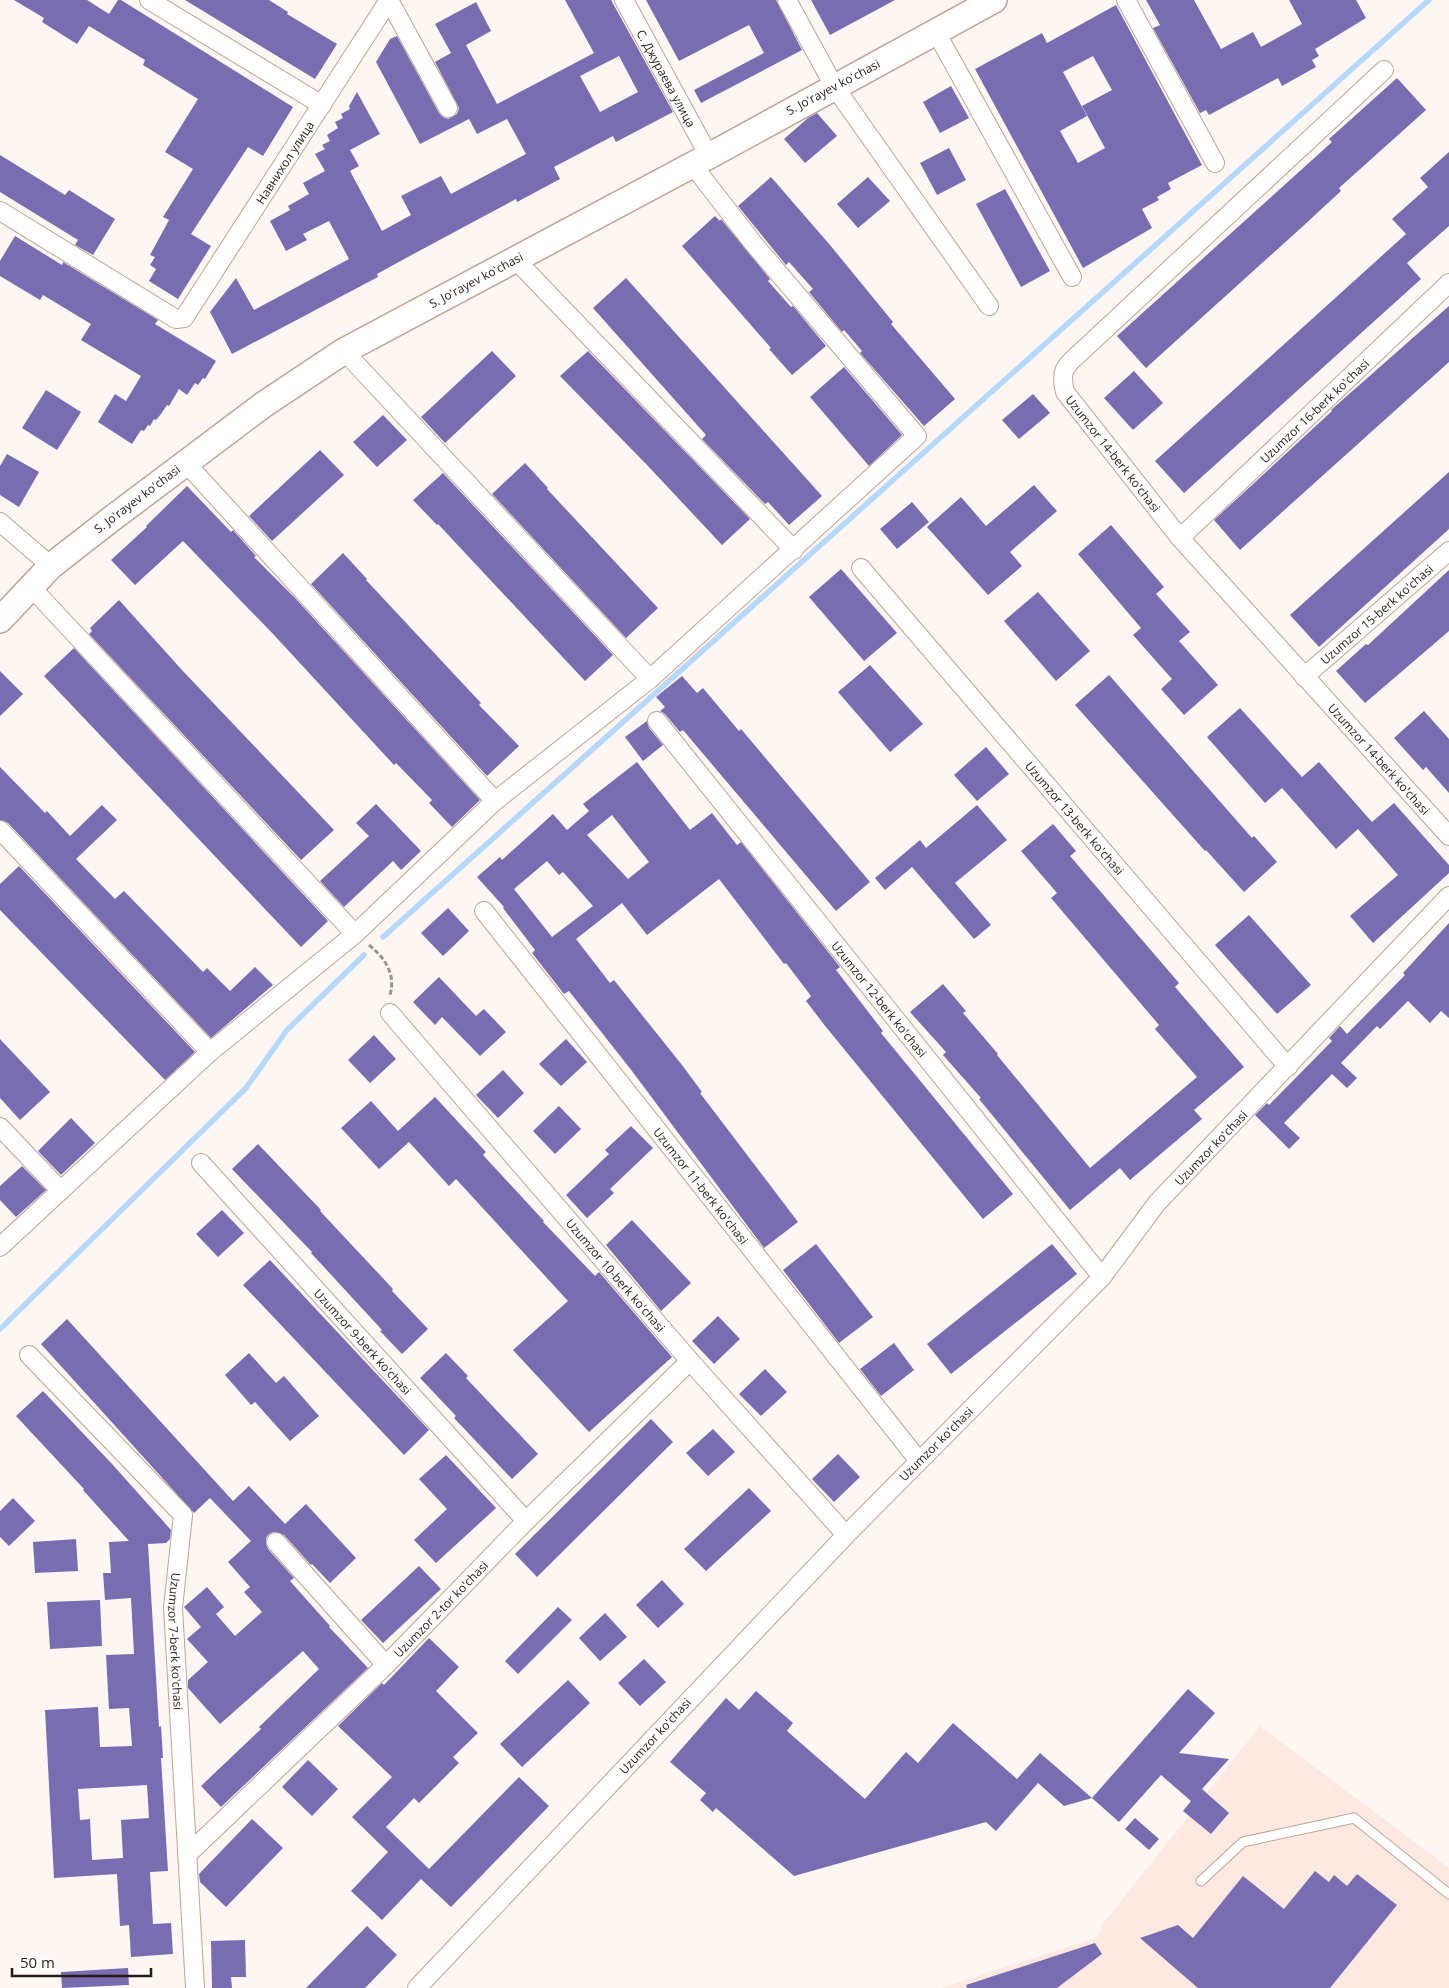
<svg xmlns="http://www.w3.org/2000/svg" width="1449" height="1988" font-family="'Open Sans',sans-serif">
<style>
.commercial{fill:#fde9e2}
.lines{fill:none;stroke-linecap:round;stroke-linejoin:round}
.stream{stroke:#b5d8fc;stroke-width:5.5}
.building{fill:#796db1;fill-rule:evenodd}
.lane-casing{stroke:#c3a392;stroke-width:11}
.street-casing{stroke:#c3a392;stroke-width:20}
.secondary-casing{stroke:#c3a392;stroke-width:28}
.path{stroke:#9d948f;stroke-width:3;stroke-dasharray:5 2.5;stroke-linecap:butt}
.lane{stroke:#fff;stroke-width:9}
.street{stroke:#fff;stroke-width:18}
.secondary{stroke:#fff;stroke-width:25}
.labels{text-anchor:middle;dominant-baseline:central;stroke-width:4;stroke-linejoin:round;paint-order:stroke}
.street-label{font-size:12px;fill:#271b15;stroke:#fff}
</style>
<rect width="100%" height="100%" fill="#fdf6f2"/>
<!-- commercial -->
<polygon class="commercial" points="1260,1726 1449,1868 1449,1988 941,1988 1098,1937 1102,1925"/>
<g class="lines">
<!-- stream -->
<g class="stream">
<polyline points="383,937 1429,0"/>
<polyline points="0,1329 246,1088 287,1030 364,955"/>
</g>
</g>
<!-- building -->
<g class="building">
<polygon points="14,0 87,0 109,14 118,0 121,0 293,107 263,156 248,147 191,234 211,246 178,299 149,281 156,269 150,265 155,257 150,255 169,220 163,217 193,169 165,152 198,99 143,65 145,60 89,26 77,44 42,22 44,18"/>
<polygon points="185,0 269,0 288,12 287,14 337,44 315,79"/>
<path d="M565 0H611L673 112 616 142 613 136 554 167 560 179 517 202 516 199 406 258 377 274 378 277 232 354 210 312 236 278 254 310 349 259 329 221 303 234 307 240 286 251 270 221 290 210 288 206 309 194 303 183 325 171 315 154 325 149 322 145 330 141 327 135 338 128 335 122 343 118 341 114 350 109 349 106 357 92 380 134 350 150 359 166 350 171 382 231 411 215 401 196 441 176 451 194 526 154 507 119 477 134 469 119 420 144 376 62 390 39 397 36 439 113 443 117 448 119 457 114 459 108 435 62 451 53 435 24 476 2 491 31 466 45 497 104 594 53ZM619 56 638 92 600 112 580 76Z"/>
<polygon points="646,0 776,0 802,50 701,103 694,90 764,53 749,25 679,61"/>
<polygon points="811,0 895,0 830,35"/>
<polygon points="1146,0 1194,0 1221,49 1253,32 1261,47 1302,24 1289,0 1356,0 1366,18 1315,49 1319,56 1312,60 1316,67 1282,86 1278,78 1209,115 1206,110 1200,113 1153,28 1160,25"/>
<path d="M1116 5 1202 165 1168 183 1171 189 1157 197 1159 200 1142 209 1152 228 1083 268 975 69 1042 33 1047 43ZM1093 56 1112 90 1082 106 1105 148 1078 163 1060 131 1087 116 1063 72Z"/>
<polygon points="1397,78 1426,110 1339,188 1341,191 1302,227 1146,368 1117,336 1332,142 1329,139"/>
<polygon points="951,86 969,118 940,133 923,102"/>
<polygon points="817,113 837,136 805,163 784,139 808,118"/>
<polygon points="949,148 966,180 937,195 920,163"/>
<polygon points="1449,152 1449,226 1407,263 1421,279 1184,493 1155,461 1406,234 1392,219 1428,187 1420,178"/>
<polygon points="0,155 65,195 69,190 115,219 93,255 75,245 78,240 0,192"/>
<polygon points="771,177 830,245 893,322 891,324 955,399 924,426 860,353 862,351 844,330 842,332 809,292 813,289 789,262 786,265 738,206"/>
<polygon points="868,177 890,201 858,228 837,204"/>
<polygon points="1005,189 1050,271 1021,287 976,204"/>
<polygon points="715,216 720,221 721,219 770,279 768,281 791,307 793,306 826,346 792,375 769,349 771,348 682,246"/>
<polygon points="15,236 62,265 63,262 158,320 155,324 216,361 205,379 203,378 198,385 195,383 187,395 179,389 169,406 167,405 161,414 156,420 154,419 150,426 148,425 144,431 141,430 132,444 98,422 115,394 126,401 141,376 81,340 91,324 43,295 40,300 0,276 0,261"/>
<polygon points="626,278 822,496 789,525 768,502 765,504 702,439 706,435 593,308"/>
<polygon points="1449,306 1449,362 1240,550 1214,520 1332,411 1331,410"/>
<polygon points="492,351 516,376 445,443 421,417"/>
<polygon points="588,351 750,519 722,545 648,466 560,376"/>
<polygon points="844,367 902,435 869,466 810,397"/>
<polygon points="1134,371 1163,403 1133,430 1104,398"/>
<polygon points="46,390 81,412 57,450 22,428"/>
<polygon points="1033,394 1050,413 1019,439 1002,420"/>
<polygon points="383,415 407,440 377,467 353,442"/>
<polygon points="320,450 344,475 272,541 249,516"/>
<polygon points="7,454 39,472 19,507 0,495 0,466"/>
<polygon points="525,463 548,488 547,489 658,608 626,638 492,494"/>
<polygon points="1449,472 1449,529 1319,647 1290,615"/>
<polygon points="443,473 613,655 585,681 438,524 437,525 413,500"/>
<polygon points="1034,485 1057,511 1010,552 1022,566 988,595 927,527 961,497 986,526"/>
<polygon points="187,486 231,532 233,530 256,556 254,557 295,598 480,800 452,827 429,803 432,800 396,763 394,765 274,635 183,541 135,585 111,560 147,527 146,526"/>
<polygon points="912,502 929,522 897,549 880,529"/>
<polygon points="1111,525 1164,587 1156,594 1190,632 1179,641 1218,685 1184,715 1161,689 1172,679 1133,635 1141,628 1078,554"/>
<polygon points="343,553 367,579 366,580 481,703 479,705 519,746 487,776 311,584"/>
<polygon points="841,569 897,633 864,661 809,597"/>
<polygon points="1449,570 1449,631 1365,703 1336,671 1366,644 1368,645"/>
<polygon points="1038,592 1090,651 1056,681 1004,621"/>
<polygon points="119,600 181,669 334,830 301,860 89,634 92,631 90,628"/>
<polygon points="74,648 328,921 301,947 44,676"/>
<polygon points="870,665 923,724 890,752 838,692"/>
<polygon points="0,671 23,694 0,716"/>
<polygon points="1109,675 1252,838 1254,836 1277,862 1244,892 1206,850 1205,851 1075,705"/>
<polygon points="682,676 697,693 703,688 739,731 741,729 870,882 836,911 683,730 680,732 665,714 660,711 665,707 656,697"/>
<polygon points="1240,708 1302,777 1319,762 1372,822 1394,803 1449,865 1449,873 1373,943 1350,916 1398,875 1358,829 1336,849 1282,788 1265,803 1207,737"/>
<polygon points="1424,711 1449,739 1449,793 1426,767 1423,770 1394,738"/>
<polygon points="647,721 649,728 663,745 643,761 625,737"/>
<polygon points="986,747 1009,774 977,801 954,775"/>
<path d="M637 762 690 830 712 813 737 845 741 842 840 967 836 970 883 1031 881 1033 1013 1194 983 1219 826 1027 806 1001 811 996 786 963 784 964 719 879 647 935 622 903 576 939 610 983 614 980 682 1065 702 1092 700 1093 798 1222 764 1248 632 1071 569 991 564 994 532 953 535 950 503 908 504 907 477 877 500 857 502 860 553 814 567 830 589 811 583 804ZM612 815 649 862 628 879 587 835ZM547 861 559 875 563 872 593 906 552 937 514 889Z"/>
<polygon points="0,767 45,813 47,811 70,836 102,805 117,820 76,859 115,899 124,891 203,972 207,968 230,991 255,967 273,985 211,1038 8,823 0,820"/>
<polygon points="376,804 421,851 401,870 393,861 344,907 320,881 369,836 356,823"/>
<polygon points="977,805 1007,840 955,883 991,925 974,939 912,867 885,890 875,878 920,840 926,848"/>
<polygon points="1053,824 1076,851 1070,856 1179,983 1175,987 1244,1067 1194,1110 1202,1119 1130,1180 1120,1168 1070,1210 979,1099 981,1098 943,1055 946,1052 910,1012 943,984 966,1011 963,1013 998,1054 997,1055 1090,1168 1197,1077 1155,1029 1159,1025 1051,898 1057,893 1021,851"/>
<polygon points="19,866 195,1052 165,1080 0,910 0,884"/>
<polygon points="448,908 469,931 443,956 421,933"/>
<polygon points="1249,915 1311,985 1277,1014 1215,945"/>
<polygon points="1449,923 1449,1018 1441,1011 1430,1023 1408,1001 1380,1029 1377,1026 1341,1063 1357,1078 1347,1088 1332,1074 1284,1123 1300,1138 1289,1149 1255,1115 1267,1103 1269,1105 1332,1041 1329,1038 1340,1026 1347,1034 1405,975 1403,973"/>
<polygon points="439,977 476,1016 484,1009 506,1032 480,1056 442,1017 435,1025 413,1002"/>
<polygon points="374,1035 396,1059 370,1083 348,1060"/>
<polygon points="0,1039 50,1092 20,1120 0,1098"/>
<polygon points="566,1039 587,1062 561,1086 539,1064"/>
<polygon points="503,1070 524,1093 498,1118 476,1095"/>
<polygon points="435,1097 486,1152 483,1155 544,1221 543,1222 595,1276 599,1272 672,1357 589,1432 513,1350 568,1301 456,1179 449,1186 409,1142 379,1169 341,1128 371,1101 398,1131"/>
<polygon points="559,1106 581,1129 555,1154 533,1131"/>
<polygon points="71,1118 95,1143 61,1175 38,1151"/>
<polygon points="631,1126 653,1148 610,1189 614,1193 587,1218 566,1195 609,1154 605,1150"/>
<polygon points="258,1144 321,1210 320,1211 393,1289 392,1291 428,1329 402,1354 380,1331 382,1330 311,1253 312,1252 232,1169"/>
<polygon points="22,1166 46,1190 16,1217 0,1200 0,1186"/>
<polygon points="222,1210 244,1233 218,1257 196,1234"/>
<polygon points="632,1220 691,1283 661,1311 606,1245"/>
<polygon points="816,1244 873,1317 839,1343 783,1270"/>
<polygon points="1052,1244 1077,1274 951,1374 927,1344"/>
<polygon points="270,1260 429,1430 404,1455 243,1285"/>
<polygon points="718,1316 740,1339 714,1364 692,1341"/>
<polygon points="67,1319 233,1501 249,1486 285,1524 306,1504 356,1558 330,1583 312,1564 311,1565 284,1535 274,1532 269,1534 266,1538 266,1544 268,1549 294,1578 290,1581 330,1626 329,1627 368,1668 221,1807 201,1786 261,1729 259,1727 319,1669 303,1651 220,1724 188,1688 188,1680 208,1662 187,1639 201,1627 184,1607 207,1587 224,1607 216,1614 235,1636 262,1612 244,1592 250,1587 228,1562 251,1541 210,1498 194,1513 41,1344"/>
<polygon points="894,1343 914,1370 881,1396 860,1369"/>
<polygon points="249,1353 276,1383 284,1376 319,1416 290,1441 255,1402 251,1405 225,1375"/>
<polygon points="446,1353 468,1376 466,1378 538,1454 512,1479 454,1418 456,1416 420,1378"/>
<polygon points="765,1369 787,1392 761,1416 739,1394"/>
<path d="M43 1391 112 1464 171 1530 170 1539 166 1543 148 1544 159 1727 161 1726 163 1758H161L168 1871 150 1872 153 1924 171 1923 173 1954 131 1957 129 1925 120 1926 117 1874 54 1878 45 1710 98 1707 100 1747 132 1746 129 1708 109 1709 106 1655 134 1654 131 1598 105 1600 103 1573H111L109 1542 129 1541 83 1490 84 1489 16 1416ZM147 1785 149 1818 121 1820 123 1858 92 1860 90 1819 80 1820 78 1789Z"/>
<polygon points="651,1419 673,1442 537,1577 515,1554"/>
<polygon points="713,1429 735,1452 708,1476 686,1453"/>
<polygon points="838,1454 860,1477 834,1502 812,1479"/>
<polygon points="446,1455 496,1508 436,1563 414,1540 447,1509 419,1479"/>
<polygon points="749,1488 771,1511 706,1571 684,1549"/>
<polygon points="13,1498 35,1521 9,1546 0,1537 0,1511"/>
<polygon points="76,1539 78,1571 35,1573 33,1542"/>
<polygon points="419,1566 441,1589 383,1643 361,1620"/>
<polygon points="662,1580 684,1604 658,1628 636,1605"/>
<polygon points="100,1600 102,1646 50,1649 47,1602"/>
<polygon points="558,1607 572,1620 518,1674 505,1661"/>
<polygon points="605,1613 627,1637 600,1661 579,1638"/>
<polygon points="429,1638 459,1667 436,1691 478,1733 453,1757 459,1763 419,1803 414,1798 386,1827 429,1869 519,1777 549,1806 451,1907 421,1879 382,1920 351,1891 388,1852 352,1817 392,1777 338,1726 382,1683 384,1685"/>
<polygon points="644,1659 666,1682 640,1706 618,1683"/>
<polygon points="568,1680 590,1703 522,1767 500,1744"/>
<polygon points="1188,1689 1215,1713 1179,1753 1229,1759 1202,1789 1229,1813 1211,1834 1183,1811 1191,1801 1161,1775 1119,1822 1092,1798"/>
<polygon points="756,1691 793,1723 787,1731 865,1799 906,1752 918,1763 953,1723 1017,1779 1040,1753 1092,1798 1064,1806 1038,1783 996,1831 986,1822 794,1876 716,1808 713,1812 700,1800 706,1793 670,1762 726,1698 739,1710"/>
<polygon points="308,1760 338,1789 312,1816 282,1787"/>
<polygon points="1135,1818 1159,1839 1149,1850 1125,1829"/>
<polygon points="252,1819 283,1848 226,1907 200,1882 199,1874"/>
<polygon points="1315,1871 1329,1882 1334,1875 1347,1886 1357,1874 1397,1905 1330,1988 1198,1988 1140,1938 1178,1925 1193,1938 1243,1876 1284,1909"/>
<polygon points="367,1926 397,1955 365,1988 306,1988"/>
<polygon points="245,1940 246,1977 231,1977 232,1988 212,1988 211,1941"/>
<polygon points="1095,1943 1102,1954 1057,1988 967,1988 966,1985"/>
<polygon points="128,1968 129,1985 62,1988 61,1972"/>
</g>
<g class="lines">
<!-- lane casing -->
<g class="lane-casing">
<polyline id="lane" points="1201,1881 1243,1842 1354,1818 1449,1894"/>
</g>
<!-- street casing -->
<g class="street-casing">
<g id="street">
<polyline points="149,0 322,105"/>
<polyline points="389,0 448,108"/>
<path id="s1" d="M624 0 709 156"/>
<polyline points="787,0 834,86 989,306"/>
<polyline points="1126,0 1215,163"/>
<polyline points="936,32 1072,277"/>
<path id="s2" d="M1384 70 1083 350C1067 365 1059 368 1065 392L1180 538 1449 836"/>
<path id="s3" d="M0 211 176 319 184 318 389 0"/>
<polyline points="515,259 794,550"/>
<polyline points="344,351 650,679"/>
<polyline points="185,462 495,801"/>
<polyline points="0,522 51,566"/>
<path id="s4" d="M1180 538 1449 283"/>
<path id="s5" d="M861 568 1288 1067"/>
<polyline points="31,587 355,934"/>
<path id="s6" d="M1304 677 1449 551"/>
<path id="s7" d="M657 721 1102 1277"/>
<polyline points="0,830 210,1052"/>
<path id="s8" d="M484 911 919 1461"/>
<path id="s9" d="M390 1013 690 1361 846 1535"/>
<polyline points="0,1127 61,1191"/>
<path id="s10" d="M201 1163 526 1521"/>
<polyline points="0,1247 210,1052 355,934 495,801 650,679 917,436 753,243 692,164"/>
<path id="s11" d="M29 1355 183 1515 173 1608 195 1988"/>
<polyline points="276,1542 386,1665"/>
<path id="s12" d="M188 1854 386 1665 526 1521 690 1361"/>
<polyline points="417,1988 846,1535 1102,1277 1157,1203 1449,896"/>
</g>
</g>
<!-- secondary casing -->
<g class="secondary-casing">
<polyline id="secondary" points="0,620 51,566 110,520 263,405 344,351 709,156 994,0"/>
</g>
<!-- path -->
<path class="path" d="M369 945C385 958 396 974 390 995"/>
<!-- lane -->
<use href="#lane" class="lane"/>
<!-- street -->
<use href="#street" class="street"/>
<!-- secondary -->
<use href="#secondary" class="secondary"/>
</g>
<g class="labels">
<!-- street labels -->
<g class="street-label">
<text stroke="none"><textPath href="#s1" startOffset="89">С. Джураева улица</textPath></text>
<text transform="translate(833 87) rotate(-28)">S. Joʻrayev koʻchasi</text>
<text stroke="none"><textPath href="#s3" startOffset="400">Навнихол улица</textPath></text>
<text transform="translate(476 280) rotate(-28)">S. Joʻrayev koʻchasi</text>
<text stroke="none"><textPath href="#s4" startOffset="185">Uzumzor 16-berk ko'chasi</textPath></text>
<text stroke="none"><textPath href="#s2" startOffset="539">Uzumzor 14-berk ko'chasi</textPath></text>
<text transform="translate(137 499) rotate(-37)">S. Joʻrayev koʻchasi</text>
<text stroke="none"><textPath href="#s6" startOffset="96">Uzumzor 15-berk ko'chasi</textPath></text>
<text stroke="none"><textPath href="#s2" startOffset="944">Uzumzor 14-berk ko'chasi</textPath></text>
<text stroke="none"><textPath href="#s5" startOffset="329">Uzumzor 13-berk ko'chasi</textPath></text>
<text stroke="none"><textPath href="#s7" startOffset="356">Uzumzor 12-berk ko'chasi</textPath></text>
<text transform="translate(1211 1148) rotate(-46)">Uzumzor koʻchasi</text>
<text stroke="none"><textPath href="#s8" startOffset="350">Uzumzor 11-berk ko'chasi</textPath></text>
<text stroke="none"><textPath href="#s9" startOffset="346">Uzumzor 10-berk ko'chasi</textPath></text>
<text stroke="none"><textPath href="#s10" startOffset="241">Uzumzor 9-berk ko'chasi</textPath></text>
<text transform="translate(936 1444) rotate(-45)">Uzumzor koʻchasi</text>
<text stroke="none"><textPath href="#s12" startOffset="352">Uzumzor 2-tor ko'chasi</textPath></text>
<text stroke="none"><textPath href="#s11" startOffset="349">Uzumzor 7-berk ko'chasi</textPath></text>
<text transform="translate(655 1736) rotate(-47)">Uzumzor koʻchasi</text>
</g>
</g>
<!-- scale -->
<path d="M12 1968v8h139v-8" fill="none" stroke="#271b15" stroke-width="2.5"/>
<text x="20" y="1968" font-size="15" fill="#271b15" stroke="#ffffff" stroke-width="4" paint-order="stroke">50 m</text>
</svg>
